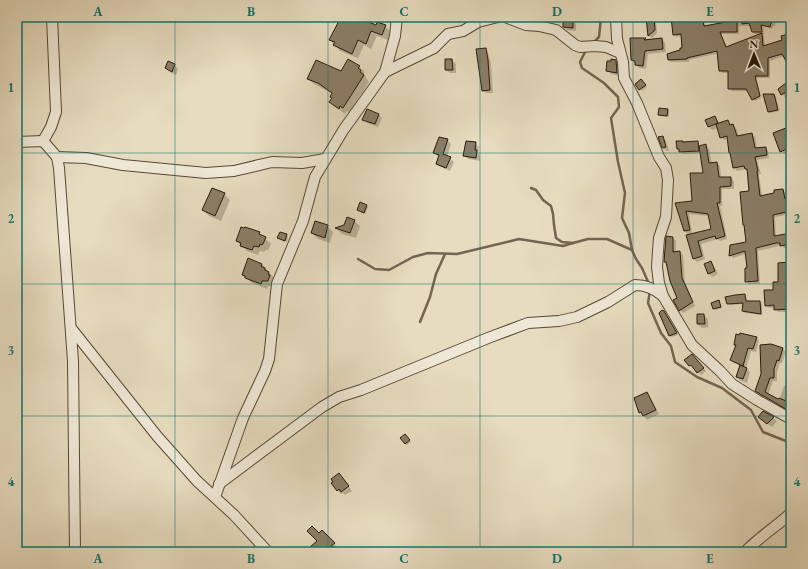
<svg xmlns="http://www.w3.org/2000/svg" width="808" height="569" font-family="'EB Garamond',serif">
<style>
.shadow{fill:#0003;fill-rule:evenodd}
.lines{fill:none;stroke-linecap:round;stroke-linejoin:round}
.stream{stroke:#736551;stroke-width:2.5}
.building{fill:#8b7e68;stroke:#271808}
.street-casing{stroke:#574936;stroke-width:12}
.street{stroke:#efe8d6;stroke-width:10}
.grid{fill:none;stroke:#0f766e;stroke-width:1;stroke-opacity:0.55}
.neatline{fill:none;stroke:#0f766e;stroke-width:1.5}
.grid-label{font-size:13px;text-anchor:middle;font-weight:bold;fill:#0f766e}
</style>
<rect width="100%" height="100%" fill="#e7dcc0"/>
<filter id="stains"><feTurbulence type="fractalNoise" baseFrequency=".005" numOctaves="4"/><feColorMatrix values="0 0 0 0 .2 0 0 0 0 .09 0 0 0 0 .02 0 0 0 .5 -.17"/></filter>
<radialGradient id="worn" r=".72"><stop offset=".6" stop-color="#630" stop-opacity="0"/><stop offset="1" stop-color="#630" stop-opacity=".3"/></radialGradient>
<!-- shadow -->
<g class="shadow">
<polygon points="339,17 355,17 376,26 385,26 391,32 388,40 377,36 371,49 364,45 358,58 340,51 330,40 341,19"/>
<polygon points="566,17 573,17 576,21 576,31 567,30 564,27"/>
<path d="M647 17H679L681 27 702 18 704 20 705 26 717 24V17H775L776 19 775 26H773L772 29 763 26 764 34H762L764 36 765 47 784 41 791 34V63L784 56 770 61V78H756L761 98 755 101 748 91H732L729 88V73H722L720 70 719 53 689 60V62H671L669 60 683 49 682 36 676 37 674 34 671 18 656 21 657 33 652 38 649 36ZM739 26H751L753 31 755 34H761L727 48 721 34H739Z"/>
<polygon points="786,17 791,17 791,22 788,22"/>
<polygon points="631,39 646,39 647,41 662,39 665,43 666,52 648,54 646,69 639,68 632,60"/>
<polygon points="485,49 488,52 491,64 493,93 486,93 483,90"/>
<polygon points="452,60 456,64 456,73 450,73 446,70"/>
<polygon points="615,61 619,65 620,76 611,74 607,70"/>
<polygon points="168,62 175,65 178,69 176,75 170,72 166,68"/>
<polygon points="359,67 365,72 364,74 366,77 366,78 369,82 349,113 347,111 345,114 330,102 333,98 333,94 314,84 309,79 341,73"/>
<polygon points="643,82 647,87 642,91 636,84"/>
<polygon points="786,85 791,90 791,98 790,96 786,98 782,94"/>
<polygon points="774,95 776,96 779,111 770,113 768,112"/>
<polygon points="667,110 669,111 669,117 661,116 659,115"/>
<polygon points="378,114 382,118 378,127 367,123 364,119"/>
<polygon points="715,117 720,124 728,122 731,125 733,125 736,128 739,136 752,134 755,137 757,149 765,148 768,151 769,158 757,160 761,174 759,174 762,196 775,194 783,190 786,193 787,200 791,200 791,214 775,217 776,237 789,238 790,247 784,248 782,246 779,246 758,251 760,284 749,284 746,281 748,269 746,254 733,258 730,255 748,243 751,192 748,171 746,169 737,171 734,168 728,139 724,140 721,137 719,128 712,130 709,127"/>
<polygon points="791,127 791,152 784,154 781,151"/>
<polygon points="663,137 666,141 669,151 667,151 663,148"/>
<polygon points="447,140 451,144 447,157 454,162 450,171 441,167 437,164 440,157 434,153"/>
<polygon points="677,142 683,142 684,143 697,142 700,146 706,146 709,149 712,164 717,163 720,166 721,178 731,178 734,181 734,189 722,189 722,206 720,206 727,239 720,241 718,239 701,244 705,259 697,262 694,259 687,236 712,229 709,216 689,214 692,233 688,234 685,231 676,204 693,201 704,174 701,153 683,154 678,148"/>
<polygon points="475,143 479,147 478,153 480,155 480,161 468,159 465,156"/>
<polygon points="224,194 230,200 221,221 209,216 203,210"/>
<polygon points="361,203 368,207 365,214 358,210"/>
<polygon points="354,221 360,226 356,238 342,234 337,229"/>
<polygon points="327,226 333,232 330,243 318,239 312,233"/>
<polygon points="259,233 271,244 268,250 266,250 264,252 260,251 258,255 247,251 237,241"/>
<polygon points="280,233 288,237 287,242 278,238"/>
<polygon points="673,238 676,241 676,253 680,252 683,255 685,282 695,306 683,313 680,310 679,298 668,265 665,262"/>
<polygon points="711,262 714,266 718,274 712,277 708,273"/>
<polygon points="791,263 791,312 778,312 775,308 769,308 766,305 779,283 779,264"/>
<polygon points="262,264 274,278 274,287 268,286 267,289 252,283 243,275"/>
<polygon points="745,295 746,297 747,302 760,302 762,304 762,315 745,313 743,311 744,304 730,305 728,304"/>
<polygon points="719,301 722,308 715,310 713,309"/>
<polygon points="664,312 666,314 678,335 671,337 670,336 664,322"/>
<polygon points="704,315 708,319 708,327 702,328 698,324"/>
<polygon points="740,336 756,337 759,341 756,352 751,351 746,368 750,372 747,383 741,381 737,377 741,366 734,363 731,360 736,346 735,345"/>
<polygon points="770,345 783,349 786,352 782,363 780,363 777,372 777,381 773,381 768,395 779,401 784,386 791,388 791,412 759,394 756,391"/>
<polygon points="695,358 706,371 701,375 686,360"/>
<polygon points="647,393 650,397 659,414 647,420 640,412 635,398"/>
<polygon points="773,418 777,421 772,427 763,421"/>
<polygon points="405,435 411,442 407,445 401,438"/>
<polygon points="342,478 352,491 345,495 343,493 341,494 337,490"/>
<polygon points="322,531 339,549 336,552 316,552 319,535"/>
</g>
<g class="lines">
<!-- stream -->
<g class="stream">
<polyline points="594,42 599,37 601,17"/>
<polyline points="586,50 580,62 582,68 604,83 618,97 619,107 611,118 618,162 625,193 622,218 629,233 632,250 636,259 642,268 649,284"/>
<polyline points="531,188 536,190 543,200 551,206 553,214 554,225 556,238 562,242 573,243 588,239 607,239 632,250"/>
<polyline points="358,259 375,269 389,270 413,257 428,253 457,254 519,239 563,246 573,243"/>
<polyline points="650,291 648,303 661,333 671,346 675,362 697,377 722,388 751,410 763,432 791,443"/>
<polyline points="420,322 430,297 436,274 445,254"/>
</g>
</g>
<!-- building -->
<g class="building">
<polygon points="341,17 357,17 376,25 377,22 386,25 382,35 371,31 366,44 358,40 352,54 333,45 335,42 329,40"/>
<polygon points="565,17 573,17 573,28 563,27 563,19 564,19"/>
<polygon points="646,17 654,17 655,30 648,36"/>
<polygon points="671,17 689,17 690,19 702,17 704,26 726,22 737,21 737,32 720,32 726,47 762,33 763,46 782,40 781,36 791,33 791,70 782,54 768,58 768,76 755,76 760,96 752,100 746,89 728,89 728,71 719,71 717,51 687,58 687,59 668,60 667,54 680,50 680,48 682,48 681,34 673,35"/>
<polygon points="742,17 773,17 770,27 761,25 762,32 752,32 749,23 742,24"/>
<polygon points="630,38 646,38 644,40 662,38 663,49 645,51 643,66 635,65 635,61 631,60"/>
<polygon points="486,48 488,60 490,90 482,91 476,49"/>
<polygon points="348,59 360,66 358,68 361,70 360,72 364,75 343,108 340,106 339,109 329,102 332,98 330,97 332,93 318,83 307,79 316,60 341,71"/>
<polygon points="445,59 452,59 453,70 445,70"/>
<polygon points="611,59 616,60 617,73 606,71 607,61 611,61"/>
<polygon points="168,61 175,64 172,72 165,68"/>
<polygon points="641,79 646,85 639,90 635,84"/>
<polygon points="786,83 790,90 781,95 778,89"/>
<polygon points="763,94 774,94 778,110 768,112"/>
<polygon points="659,108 668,109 667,116 658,115"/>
<polygon points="367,109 379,114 375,124 362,120"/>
<polygon points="715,116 718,123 708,127 705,120"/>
<polygon points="728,120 730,125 733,124 737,136 752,133 755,148 766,147 767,155 755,157 758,171 757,171 760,196 774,193 774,190 783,189 785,199 791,199 791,211 773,215 774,236 791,233 791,244 780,246 780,243 776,243 756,248 758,281 745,282 745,268 747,268 745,251 729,256 730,245 746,242 744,225 743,225 740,192 749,191 747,169 745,169 744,166 733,168 730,153 729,153 727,136 720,138 716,124"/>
<polygon points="791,126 791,147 780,152 773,133"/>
<polygon points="663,136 666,147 662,148 658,137"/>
<polygon points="439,137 448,139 443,154 451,157 446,168 436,164 439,155 433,153"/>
<polygon points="466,141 476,142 475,150 477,150 476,158 463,156"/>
<polygon points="676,141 683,141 683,142 698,141 699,151 679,152 679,149 677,149"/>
<polygon points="706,144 709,163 717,162 719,177 731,177 731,186 720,187 720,203 717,203 725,236 716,239 715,236 698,241 702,256 693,259 686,235 711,229 708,214 686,211 690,230 684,231 675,203 692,201 690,173 703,173 699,146"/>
<polygon points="212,188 225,193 215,216 202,210"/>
<polygon points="360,202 367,205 364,213 357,210"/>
<polygon points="347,217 355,220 350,233 335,228 344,225"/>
<polygon points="315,221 328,225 325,238 311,233"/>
<polygon points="241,227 244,228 245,227 260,232 259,234 266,237 263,244 262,245 260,244 259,247 254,246 252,250 240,246 241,243 236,241"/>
<polygon points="280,232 287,234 285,241 277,238"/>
<polygon points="666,236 673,237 673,252 680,251 682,278 693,302 679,311 673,300 677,298 670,281 666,262 664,262"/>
<polygon points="248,258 262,264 261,266 265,268 265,270 269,272 268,274 270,275 268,281 262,281 261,284 245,278 245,276 242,275"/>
<polygon points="711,261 715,271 708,274 704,264"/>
<polygon points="789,262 789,274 788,274 789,309 774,310 774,305 765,306 764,290 773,290 773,282 778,282 778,263"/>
<polygon points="745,294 746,301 760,301 761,314 742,311 743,303 727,304 725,297 735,295"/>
<polygon points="719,300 721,307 713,309 711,303"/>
<polygon points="662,310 664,311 677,333 669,336 659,313"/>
<polygon points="697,314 704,314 705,324 697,324"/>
<polygon points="740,333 757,337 753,349 748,348 743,366 730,360 736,345 734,345 736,334 739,335"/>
<polygon points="771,344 783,348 779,361 777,360 774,369 774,378 770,378 765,392 778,399 779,398 791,403 791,412 755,391 761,374 760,345"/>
<polygon points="692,354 704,368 697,373 691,365 689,366 684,360"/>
<polygon points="740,365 747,368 743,379 736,377"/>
<polygon points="647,392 656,410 643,416 641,412 639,413 634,398"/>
<polygon points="763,411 774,417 767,424 758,417"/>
<polygon points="405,434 410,440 405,444 400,438"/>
<polygon points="339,473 349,486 341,492 339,489 337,491 331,483 333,482 331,479"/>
<polygon points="312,526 319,533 322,530 335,543 331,546 336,552 315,552 310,547 317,541 307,531"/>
</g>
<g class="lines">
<!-- street casing -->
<g class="street-casing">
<g id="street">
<polyline points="505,17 526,25 539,26 556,30 575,45 580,47 595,46 606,47 620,53"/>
<polyline points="616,17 617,39 623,62 624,78 637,103 659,157 666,168 668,180 666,217 659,238 658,251 657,267 659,283 663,296 692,345 720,371 732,384 757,400 791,419"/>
<polyline points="385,72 434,48 448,34 463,31 478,22 498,17"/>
<polyline points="43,141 51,127 56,112 52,17"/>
<polyline points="17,142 43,141 57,157 59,168 73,361 75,552"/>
<polyline points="57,157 86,158 123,165 206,173 234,171 272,162 302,163 325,159"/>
<polyline points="71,328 157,436 197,481 234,515 268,552"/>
<path d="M219 484 322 407 339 397 361 390 488 338 528 323 559 321 577 317 608 302 635 285C646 285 655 289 663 296"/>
<polyline points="215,497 243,418 265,371 269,359 277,284 303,221 315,177 344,129 385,72 395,36 397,17"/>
<path d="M745 552C759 537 776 527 791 513"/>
</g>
</g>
<!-- street -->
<use href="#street" class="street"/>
</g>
<!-- grid -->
<path class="grid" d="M175 17V552M328 17V552M480 17V552M633 17V552M17 153H791M17 284H791M17 416H791"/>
<!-- margin -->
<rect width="808" height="569" fill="none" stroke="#e7dcc0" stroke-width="44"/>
<!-- north arrow -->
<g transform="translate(754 54) rotate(359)" stroke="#efe8d6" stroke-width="3" paint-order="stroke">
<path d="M0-3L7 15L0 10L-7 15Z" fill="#271808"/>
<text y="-6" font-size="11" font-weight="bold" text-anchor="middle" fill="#271808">N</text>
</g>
<rect x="22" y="22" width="764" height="525" class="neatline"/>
<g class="grid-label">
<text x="98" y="16">A</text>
<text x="251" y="16">B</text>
<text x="404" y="16">C</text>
<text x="557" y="16">D</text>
<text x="710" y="16">E</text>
<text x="11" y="92">1</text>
<text x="797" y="92">1</text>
<text x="11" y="223">2</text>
<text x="797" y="223">2</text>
<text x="11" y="355">3</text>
<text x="797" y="355">3</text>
<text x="11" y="486">4</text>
<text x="797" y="486">4</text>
<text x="98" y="563">A</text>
<text x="251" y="563">B</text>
<text x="404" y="563">C</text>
<text x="557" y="563">D</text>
<text x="710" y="563">E</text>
</g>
<rect width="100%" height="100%" filter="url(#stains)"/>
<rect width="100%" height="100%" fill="url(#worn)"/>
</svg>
